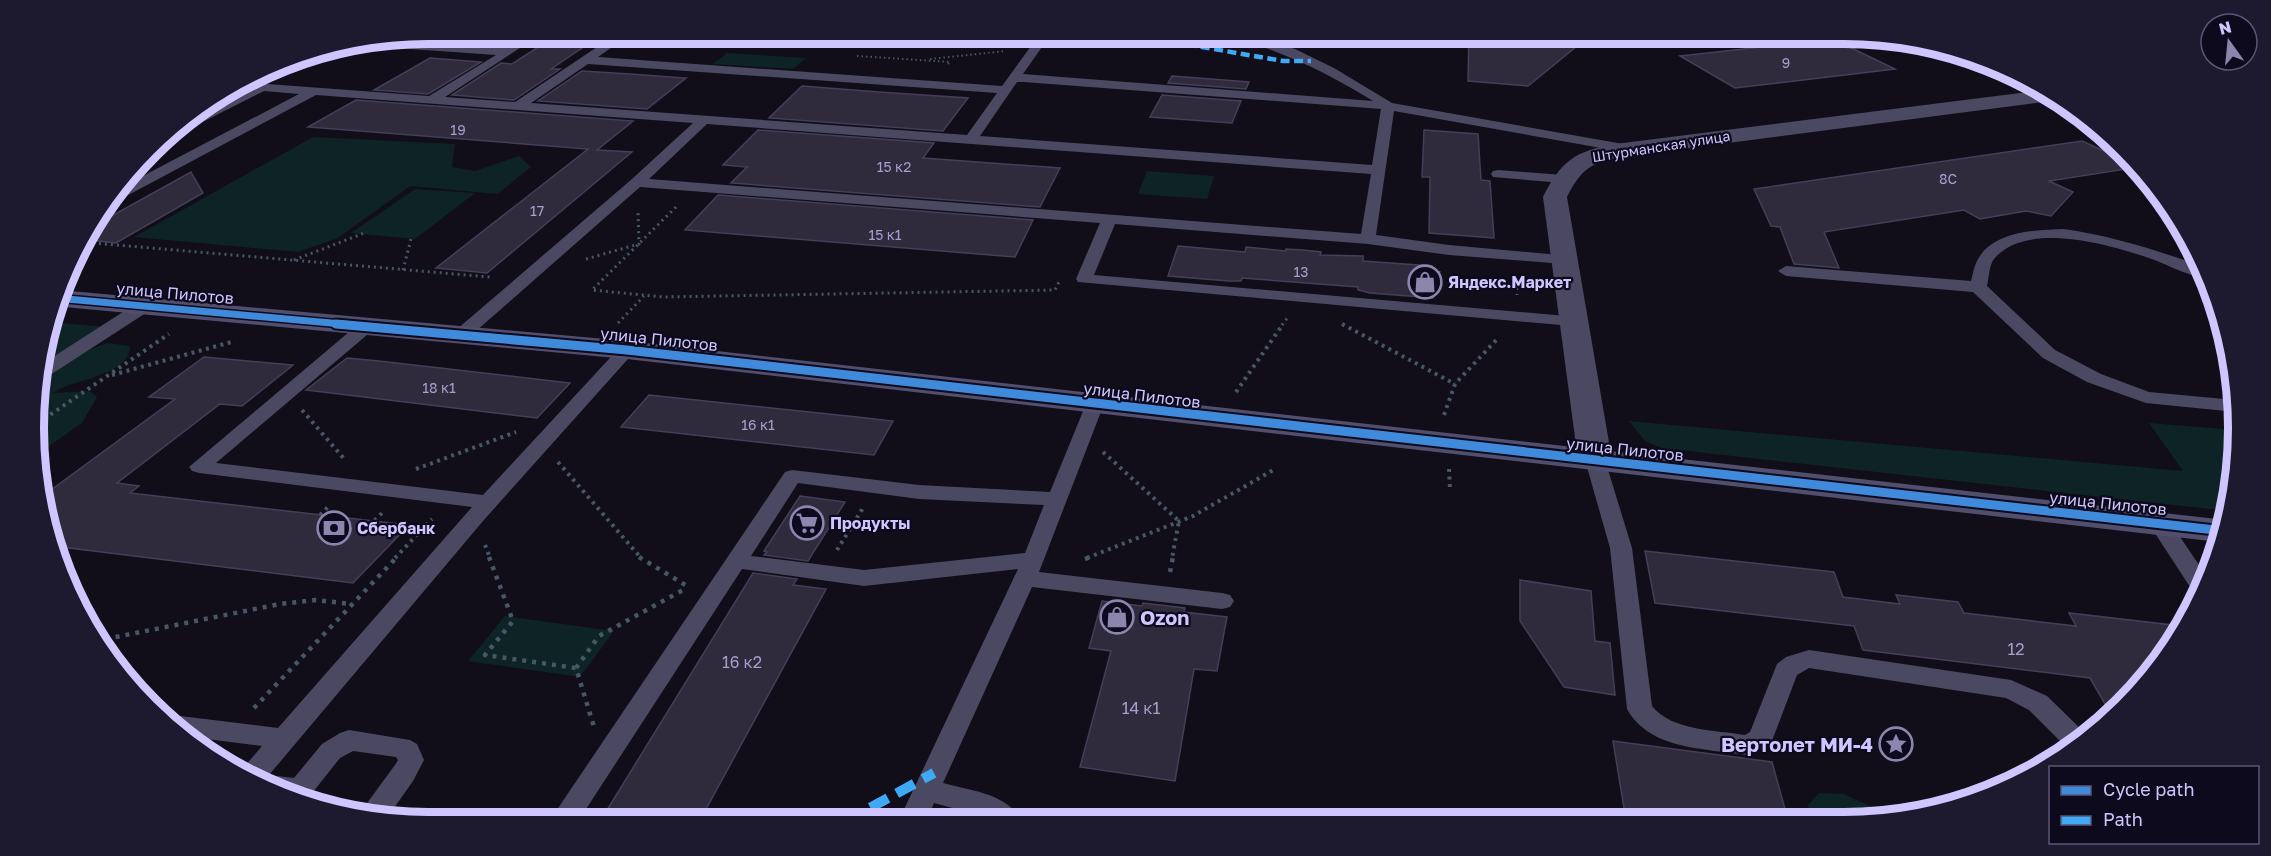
<svg xmlns="http://www.w3.org/2000/svg" width="2271" height="856" font-family="'Golos Text',sans-serif">
<style>
.green{fill:#0d2325}
.building{fill:#2f2a3c;stroke:#443f58;stroke-width:1.5}
.lines{fill:none;stroke-linecap:round;stroke-linejoin:round}
.path-far3{stroke:#475766;stroke-width:2;stroke-dasharray:1.5 3;stroke-linecap:butt}
.path-far2{stroke:#475766;stroke-width:3;stroke-dasharray:2 4;stroke-linecap:butt}
.path-far1{stroke:#475766;stroke-width:4;stroke-dasharray:3 4.5;stroke-linecap:butt}
.path{stroke:#475766;stroke-width:4.5;stroke-dasharray:4 6;stroke-linecap:butt}
.lane{fill:#4b4962;fill-rule:evenodd}
.street{fill:#4b4962;fill-rule:evenodd}
.secondary{fill:#524f6e;fill-rule:evenodd}
.quiet-far1{stroke:#3fa9f5;stroke-width:4.5;stroke-dasharray:9 4.5;stroke-linecap:butt}
.quiet{stroke:#3fa9f5;stroke-width:10;stroke-dasharray:20 10;stroke-linecap:butt}
.cycleway-far1-casing{stroke:#0e0a1d;stroke-width:10}
.cycleway-casing{stroke:#0e0a1d;stroke-width:13}
.cycleway-far1{stroke:#408adc;stroke-width:7}
.cycleway{stroke:#408adc;stroke-width:9}
.labels{text-anchor:middle;dominant-baseline:central;stroke-width:4.5;stroke-linejoin:round;paint-order:stroke}
.number-label{font-size:14px;fill:#a79fce}
.far-street-label{font-size:14px;fill:#cfc6ff;stroke:#0e0a1d}
.poi-label{font-size:16px;font-weight:bold;fill:#cfc6ff;stroke:#0e0a1d;text-anchor:start}
.street-label{font-size:16px;fill:#cfc6ff;stroke:#0e0a1d}
.near-number-label{font-size:16px;fill:#a79fce}
.near-poi-label{font-size:20px;font-weight:bold;fill:#cfc6ff;stroke:#0e0a1d;text-anchor:start}
.rim{fill:none;stroke:#cfc6ff;stroke-width:8}
</style>
<rect width="100%" height="100%" fill="#110e19"/>
<!-- green -->
<g class="green">
<polygon points="428,33 508,33 491,43 401,38"/>
<polygon points="727,53 806,58 793,69 713,64"/>
<polygon points="313,137 455,144 452,167 475,171 519,156 531,167 498,194 410,186 338,238 298,252 134,237"/>
<polygon points="1147,171 1214,176 1207,199 1138,194"/>
<polygon points="415,189 475,193 415,239 351,233"/>
<polygon points="49,322 108,327 38,371"/>
<path d="M107 343 130 346C130 377 73 378 53 393L90 391 97 397 82 423 39 453 37 379 75 355Z"/>
<polygon points="1629,421 2183,471 2149,423 2236,430 2237,454 2228,511 1661,448 1645,441"/>
<polygon points="505,616 614,631 580,677 468,661"/>
<polygon points="1819,793 1844,794 1872,807 1887,820 1811,820 1808,805"/>
</g>
<!-- building -->
<g class="building">
<polygon points="560,33 603,34 551,69 560,69 514,100 452,95 501,63 512,64"/>
<polygon points="1469,33 1593,33 1528,86 1468,81"/>
<polygon points="1833,39 1895,69 1735,88 1680,56"/>
<polygon points="430,58 481,62 428,94 374,90"/>
<polygon points="582,71 630,74 686,78 647,109 538,101"/>
<polygon points="1172,76 1249,82 1246,89 1168,83"/>
<polygon points="802,86 879,92 968,98 943,131 769,118"/>
<polygon points="1162,95 1241,101 1232,123 1150,117"/>
<polygon points="356,100 633,121 597,150 632,152 487,273 436,268 588,149 308,127"/>
<polygon points="758,130 934,143 923,158 1060,168 1040,207 731,183 747,167 723,165"/>
<polygon points="1424,130 1478,134 1481,180 1490,181 1494,238 1429,233 1430,177 1422,177"/>
<polygon points="2082,141 2139,167 2049,181 2073,192 2051,216 2026,211 1980,219 1964,210 1824,232 1839,268 1794,264 1780,227 1771,226 1754,189"/>
<polygon points="191,172 203,193 116,243 82,239 86,230"/>
<polygon points="718,195 1033,220 1015,257 685,230"/>
<polygon points="1178,246 1245,252 1246,247 1286,251 1286,249 1303,250 1321,252 1320,255 1363,256 1363,261 1432,266 1433,298 1370,293 1358,290 1358,287 1242,278 1241,281 1229,281 1168,276"/>
<polygon points="204,357 293,365 242,406 220,404 117,483 139,486 130,493 409,525 353,583 53,546 40,498 175,399 149,397"/>
<polygon points="347,358 379,361 570,383 537,418 306,390"/>
<polygon points="649,395 857,417 893,421 874,455 621,427"/>
<polygon points="800,496 845,502 808,561 764,555 767,552 764,551"/>
<polygon points="1645,551 1834,572 1843,597 1900,604 1896,595 1958,602 1964,613 2076,626 2069,613 2181,626 2172,647 2112,716 2090,678 1863,650 1854,626 1655,603"/>
<polygon points="753,573 797,579 793,585 826,589 699,822 599,823"/>
<polygon points="1520,580 1591,591 1595,641 1610,643 1615,695 1564,687 1520,621"/>
<polygon points="1102,601 1142,606 1143,603 1185,608 1184,612 1227,617 1217,671 1194,669 1175,781 1080,767 1111,651 1089,648"/>
<polygon points="1613,741 1772,762 1788,820 1626,820"/>
</g>
<g class="lines">
<!-- path-far3 -->
<g class="path-far3">
<polyline points="857,56 950,62 947,65"/>
<polyline points="930,59 1006,51"/>
</g>
<!-- path-far2 -->
<g class="path-far2">
<polyline points="676,207 592,290 663,297 1055,290 1060,280"/>
<polyline points="81,242 490,277"/>
<polyline points="586,259 639,244 638,211"/>
<polyline points="294,260 367,232"/>
<polyline points="403,270 412,235"/>
<polyline points="1439,271 1439,288"/>
<polyline points="1516,276 1517,295"/>
<polyline points="618,323 644,296"/>
<polyline points="1282,325 1288,317"/>
</g>
<!-- path-far1 -->
<g class="path-far1">
<polyline points="1342,324 1455,384"/>
<polyline points="112,375 235,341"/>
<polyline points="1236,392 1283,324"/>
<polyline points="302,410 346,461"/>
<polyline points="1444,415 1455,384 1499,337"/>
<polyline points="38,423 169,334"/>
<polyline points="1103,452 1179,521 1172,558"/>
<polyline points="558,462 641,558"/>
<polyline points="416,469 516,432"/>
<polyline points="1449,469 1450,489"/>
<polyline points="320,515 328,507"/>
<polyline points="334,528 364,531 383,512"/>
<polyline points="485,545 490,558"/>
<polyline points="837,550 863,508"/>
<polyline points="395,558 432,519"/>
<polyline points="1087,558 1193,516 1275,469"/>
</g>
<!-- path -->
<g class="path">
<polyline points="489,557 513,621 485,655 576,668 594,727"/>
<polyline points="639,557 687,586"/>
<polyline points="1085,559 1091,557"/>
<polyline points="1170,572 1173,557"/>
<polyline points="96,641 280,604 316,600 351,604"/>
<polyline points="576,668 599,636 683,590"/>
<polyline points="254,708 397,557"/>
</g>
<!-- lane -->
<g class="lane">
<path d="M529 33H543L445 97 515 102 618 33H632L598 57 1002 86 1034 42 1038 41 1044 44 1023 74 1373 101C1325 71 1278 49 1224 35L1222 33 1249 34 1295 49 1334 68 1392 103 1629 145 1636 149 1629 153 1394 111 1376 235 1449 245 1570 256 1572 259 1570 262 1564 264 1449 255 1368 244 1115 224 1094 275 1578 317 1581 321 1578 325 1572 326 1078 282 1076 279 1100 223 640 187 468 338H456L453 334 456 330 632 179 693 123 316 95 117 201 110 202 122 187 299 94 264 91 167 140H160L176 125 247 90 228 87 240 82 429 96 496 55 368 46 363 44 383 40 506 48ZM588 64 997 93 967 135 531 103ZM1017 82H1024L1381 109 1372 165 980 136ZM707 124 1371 174 1361 234 649 179Z"/>
<polygon points="1498,170 1563,175 1570,179 1563,183 1493,177 1491,174 1493,171"/>
<path d="M2064 229C2112 236 2156 250 2201 266L2206 277C2188 277 2167 264 2149 258 2110 245 2026 220 1994 259 1989 265 1989 278 1987 286L2055 350 2101 374 2149 392 2235 400 2236 412 2146 403 2087 382 2043 358 1973 292 1786 276 1778 271 1786 266 1971 281C1973 274 1974 266 1978 259 1994 231 2036 230 2064 229Z"/>
<polygon points="146,300 152,301 154,305 152,309 44,379 37,380 39,366 140,301"/>
<polygon points="368,320 374,321 377,325 374,329 216,463 483,495 621,346 633,346 636,350 483,521 269,775 294,778 322,744 340,733 349,730 410,740 417,744 424,760 413,781 387,818 359,814 395,765 398,760 396,757 353,751 340,758 305,802 254,782 239,773 262,746 183,736 165,717 172,715 278,728 472,507 199,473 192,471 189,467 362,321"/>
<path d="M1095 398 1102 400 1104 404 1039 572 1222 593 1230 595 1234 601 1230 607 1222 609 1032 587 943 783C971 791 1008 793 1022 822H989L982 816 934 803 926 822H898L1018 569 864 586 742 569 577 823H548L785 472 792 470 919 485 1050 492 1086 404 1088 400ZM798 483 919 499 1044 505 1025 553 864 570 751 556Z"/>
<path d="M1595 454 1602 456 1605 460 1632 548 1652 706C1672 731 1715 730 1745 735L1750 732 1777 664 1786 657 1809 650 2011 680 2047 696 2088 736 2068 749 2029 710 2006 698 1809 668 1797 675 1770 746 1746 755C1704 748 1650 750 1627 709L1610 548 1585 460 1588 456Z"/>
<polygon points="2160,517 2168,519 2205,574 2197,591 2192,590 2149,524 2152,519"/>
</g>
<!-- street -->
<path class="street" d="M2043 90 2059 100 1629 156C1595 161 1583 165 1567 197L1612 460 1607 467 1595 470 1583 467 1578 460 1543 197C1561 161 1575 151 1615 144Z"/>
<!-- secondary -->
<polygon class="secondary" points="59,290 627,341 2226,520 2219,542 627,359 53,306"/>
<!-- quiet-far1 -->
<polyline class="quiet-far1" points="1121,33 1283,61 1311,61"/>
<!-- quiet -->
<polyline class="quiet" points="844,822 934,773"/>
<!-- cycleway-far1 casing -->
<g class="cycleway-far1-casing">
<polyline id="cycleway-far1" points="56,298 353,325"/>
</g>
<!-- cycleway casing -->
<g class="cycleway-casing">
<polyline id="cycleway" points="336,324 627,350 2224,531"/>
</g>
<!-- cycleway-far1 -->
<use href="#cycleway-far1" class="cycleway-far1"/>
<!-- cycleway -->
<use href="#cycleway" class="cycleway"/>
</g>
<!-- icons -->
<defs>
<g id="shop-ring" transform="scale(1.725)"><circle r="9.5" fill="#0e0a1d" stroke="#8c86ae" stroke-width="1.5"/><path d="M-5-2.5h2.3a2.7 3.5 0 0 1 5.4 0H5L5.5 6h-11ZM-1.5-2.5h3a1.5 2.3 0 0 0-3 0Z" fill="#8c86ae"/></g>
<g id="supermarket-ring" transform="scale(1.725)"><circle r="9.5" fill="#0e0a1d" stroke="#8c86ae" stroke-width="1.5"/><path d="M-6-5.5h2.5l.6 2H6L4.5 2H-2.5L-4.4-4H-6ZM-1.5 3.2a1.3 1.3 0 1 0 .1 0ZM3 3.2a1.3 1.3 0 1 0 .1 0Z" fill="#8c86ae"/></g>
<g id="bank-ring" transform="scale(1.725)"><circle r="9.5" fill="#0e0a1d" stroke="#8c86ae" stroke-width="1.5"/><path d="M-6-4H6V4H-6ZM0-2.3a2.3 2.3 0 1 0 0 4.6a2.3 2.3 0 1 0 0-4.6Z" fill="#8c86ae"/></g>
<g id="sight-ring" transform="scale(1.725)"><circle r="9.5" fill="#0e0a1d" stroke="#8c86ae" stroke-width="1.5"/><path d="M0-6L1.8-2.2L6-1.7L2.9 1.2L3.7 5.4L0 3.3L-3.7 5.4L-2.9 1.2L-6-1.7L-1.8-2.2Z" fill="#8c86ae"/></g>
</defs>
<g fill-rule="evenodd">
<use href="#shop-ring" x="1425" y="282"/>
<use href="#supermarket-ring" x="807" y="523"/>
<use href="#bank-ring" x="334" y="528"/>
<use href="#shop-ring" x="1117" y="617"/>
<use href="#sight-ring" x="1896" y="744"/>
</g>
<g class="labels">
<!-- number labels -->
<g class="number-label">
<text x="1786" y="62">9</text>
<text x="458" y="129">19</text>
<text x="894" y="166">15 к2</text>
<text x="1948" y="178">8С</text>
<text x="537" y="210">17</text>
<text x="885" y="234">15 к1</text>
<text x="1301" y="271">13</text>
<text x="439" y="387">18 к1</text>
<text x="758" y="424">16 к1</text>
</g>
<!-- far-street labels -->
<g class="far-street-label">
<text transform="translate(1661 146) rotate(-9)">Штурманская улица</text>
</g>
<!-- poi labels -->
<g class="poi-label">
<text x="1448" y="282">Яндекс.Маркет</text>
<text x="830" y="523">Продукты</text>
<text x="357" y="528">Сбербанк</text>
</g>
<!-- street labels -->
<g class="street-label">
<text transform="translate(175 293) rotate(5)">улица Пилотов</text>
<text transform="translate(659 339) rotate(6)">улица Пилотов</text>
<text transform="translate(1142 395) rotate(7)">улица Пилотов</text>
<text transform="translate(1625 449) rotate(6)">улица Пилотов</text>
<text transform="translate(2108 503) rotate(6)">улица Пилотов</text>
</g>
<!-- near-number labels -->
<g class="near-number-label">
<text x="2016" y="649">12</text>
<text x="742" y="662">16 к2</text>
<text x="1141" y="708">14 к1</text>
</g>
<!-- near-poi labels -->
<g class="near-poi-label">
<text x="1140" y="617">Ozon</text>
<text x="1873" y="744" text-anchor="end">Вертолет МИ-4</text>
</g>
</g>
<!-- crop -->
<path d="M0 0H2271V856H0ZM428 44H1844A384 384 0 0 1 2228 428V428A384 384 0 0 1 1844 812H428A384 384 0 0 1 44 428V428A384 384 0 0 1 428 44Z" fill="#1d192f" fill-rule="evenodd"/>
<path class="rim" d="M428 44H1844A384 384 0 0 1 2228 428V428A384 384 0 0 1 1844 812H428A384 384 0 0 1 44 428V428A384 384 0 0 1 428 44Z"/>
<!-- legend -->
<rect x="2049" y="766" width="210" height="78" fill="#0e0a1d" stroke="#5b5577" stroke-width="1.5"/>
<rect x="2061" y="786" width="30" height="9" fill="#408adc" stroke="#5b5577" stroke-width="1.5"/>
<text x="2103" y="796" font-size="18" fill="#cfc6ff">Cycle path</text>
<rect x="2061" y="816" width="30" height="9" fill="#3fa9f5" stroke="#5b5577" stroke-width="1.5"/>
<text x="2103" y="826" font-size="18" fill="#cfc6ff">Path</text>
<!-- north arrow -->
<g transform="translate(2229 42) rotate(345)"><circle r="28" fill="#0e0a1d" stroke="#5b5577" stroke-width="1.5"/>
<path d="M0-4.5L10 22L0 15L-10 22Z" fill="#8c86ae"/>
<text y="-9" font-size="16" font-weight="bold" text-anchor="middle" fill="#cfc6ff">N</text>
</g>
</svg>
